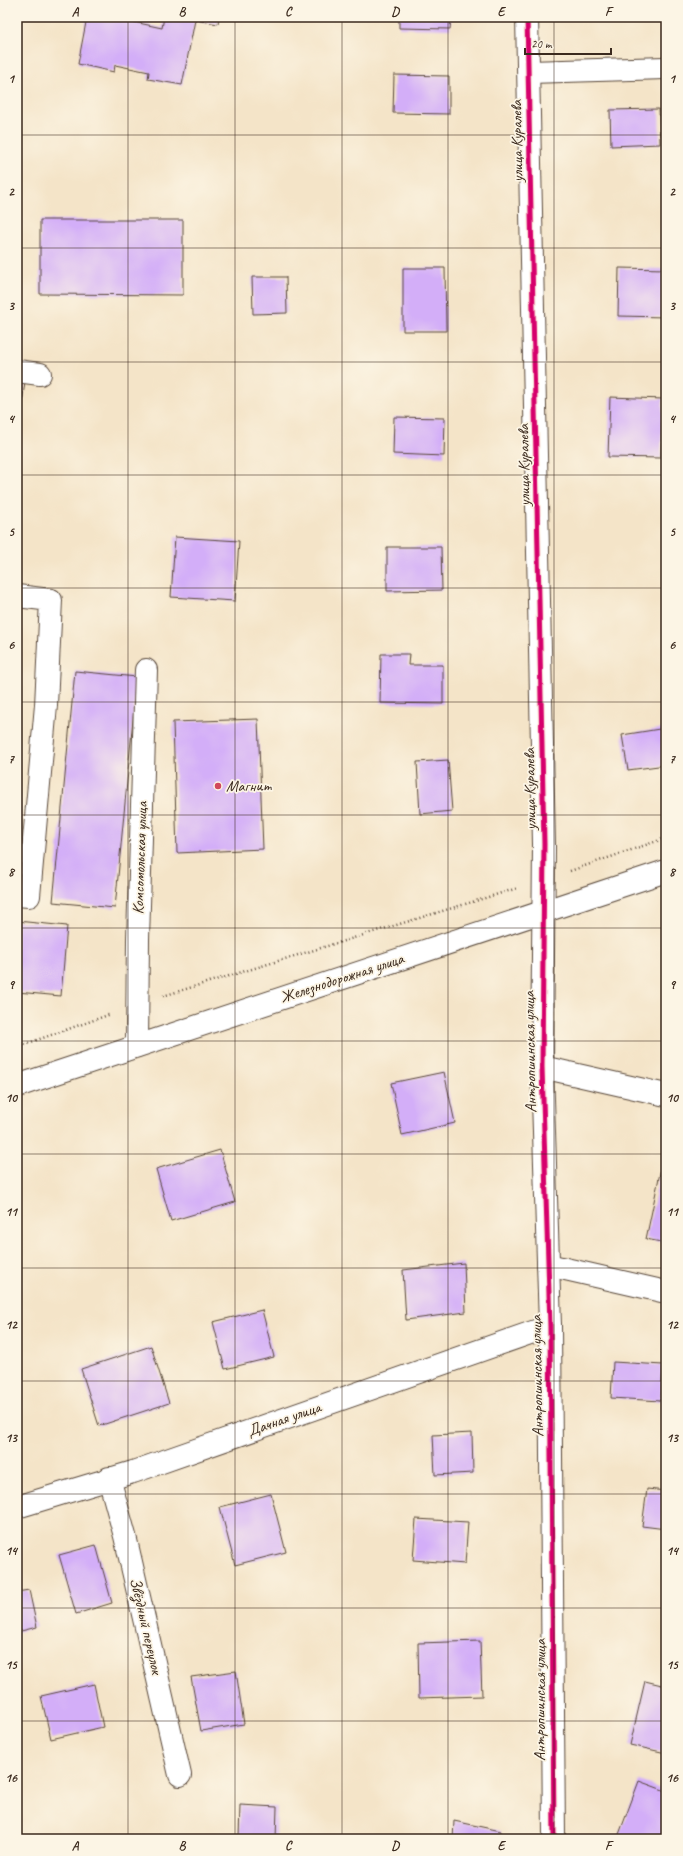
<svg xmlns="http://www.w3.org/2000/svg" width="683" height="1856" font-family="Caveat,sans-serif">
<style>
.building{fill:#d3aef8}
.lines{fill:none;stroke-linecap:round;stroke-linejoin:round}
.minor-casing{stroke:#574638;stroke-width:24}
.path{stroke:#574638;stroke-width:2.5;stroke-dasharray:1 3;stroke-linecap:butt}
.minor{stroke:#fff;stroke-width:22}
.cycleway-casing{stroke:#fcf5e5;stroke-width:8}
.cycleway{stroke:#d6006c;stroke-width:5}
.grid{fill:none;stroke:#3b2a1e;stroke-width:1;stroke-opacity:0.55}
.poi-dot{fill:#d1495b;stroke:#fcf5e5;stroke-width:1.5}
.labels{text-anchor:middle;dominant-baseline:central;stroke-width:3.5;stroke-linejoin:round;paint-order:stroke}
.street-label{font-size:16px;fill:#3b2a1e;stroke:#fcf5e5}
.poi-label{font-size:16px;fill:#3b2a1e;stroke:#fcf5e5;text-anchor:start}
.neatline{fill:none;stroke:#3b2a1e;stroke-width:1.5}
.grid-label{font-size:13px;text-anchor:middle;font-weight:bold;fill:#3b2a1e}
</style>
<rect width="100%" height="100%" fill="#fcf5e5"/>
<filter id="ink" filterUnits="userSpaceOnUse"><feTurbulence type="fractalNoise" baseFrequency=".025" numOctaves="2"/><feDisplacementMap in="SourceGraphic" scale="8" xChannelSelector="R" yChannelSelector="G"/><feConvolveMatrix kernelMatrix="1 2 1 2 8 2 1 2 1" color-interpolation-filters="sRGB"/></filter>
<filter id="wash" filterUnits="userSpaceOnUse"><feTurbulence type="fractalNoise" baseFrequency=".012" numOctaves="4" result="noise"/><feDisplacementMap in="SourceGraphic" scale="16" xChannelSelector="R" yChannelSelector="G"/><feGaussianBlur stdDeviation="0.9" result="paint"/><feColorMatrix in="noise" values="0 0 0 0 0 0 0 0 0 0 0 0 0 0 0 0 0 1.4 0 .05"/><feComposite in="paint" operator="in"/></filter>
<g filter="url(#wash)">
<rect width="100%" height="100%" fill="#f4e4c8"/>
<g id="blocks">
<!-- building -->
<g class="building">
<polygon points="87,17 121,17 120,19 162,28 164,17 219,17 218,24 195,20 182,85 148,79 149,72 115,65 114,72 78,64"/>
<polygon points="399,17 451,17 450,29 399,28"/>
<polygon points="394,75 449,76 449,114 393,113"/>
<polygon points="659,109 660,144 611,146 610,110"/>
<polygon points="40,220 183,220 183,295 40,294"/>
<polygon points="403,268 445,268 446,331 403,331"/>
<polygon points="619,268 666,269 666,317 618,316"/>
<polygon points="252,277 286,277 287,313 253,314"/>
<polygon points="17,380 25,381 18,435 17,435"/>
<polygon points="610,397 663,399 661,458 608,457"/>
<polygon points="394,417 445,418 444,456 393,454"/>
<polygon points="175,537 239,541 235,601 171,597"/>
<polygon points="387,547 441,547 442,590 387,591"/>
<polygon points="381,654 409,654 408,665 443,665 443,704 380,703"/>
<polygon points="75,671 137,677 115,908 53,902"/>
<polygon points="258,719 263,849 177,853 173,722"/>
<polygon points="666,728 666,765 628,770 622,735"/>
<polygon points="448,760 452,811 420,814 417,762"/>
<polygon points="17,921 67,926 61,996 17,992"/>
<polygon points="444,1072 455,1123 402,1135 391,1083"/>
<polygon points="220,1150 235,1202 171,1221 156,1169"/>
<polygon points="664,1154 666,1154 666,1243 646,1239"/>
<polygon points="464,1263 466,1312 406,1320 403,1270"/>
<polygon points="262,1310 274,1357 225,1369 213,1322"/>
<polygon points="151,1346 169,1403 99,1426 81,1369"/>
<polygon points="613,1362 663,1365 661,1401 611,1398"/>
<polygon points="472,1433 473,1473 435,1475 433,1435"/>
<polygon points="647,1489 666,1491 666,1529 642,1526"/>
<polygon points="271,1494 286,1552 235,1565 220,1507"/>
<polygon points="416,1519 468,1522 465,1564 413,1560"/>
<polygon points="96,1545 112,1603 76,1614 59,1555"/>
<polygon points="29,1590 37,1627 17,1632 17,1592"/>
<polygon points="480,1641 482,1696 419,1698 418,1643"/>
<polygon points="236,1671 244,1724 201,1731 191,1677"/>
<polygon points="645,1681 666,1686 666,1753 630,1745"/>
<polygon points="94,1684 103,1727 51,1739 41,1696"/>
<polygon points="639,1781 666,1791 666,1839 623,1839 618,1837"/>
<polygon points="240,1805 277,1807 276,1839 239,1837"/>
<polygon points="454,1821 501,1831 500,1839 453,1839"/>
</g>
</g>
</g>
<g filter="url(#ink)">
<use href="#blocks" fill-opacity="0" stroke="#574638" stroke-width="1"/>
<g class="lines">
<!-- minor casing -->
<g class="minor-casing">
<g id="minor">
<polyline points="527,17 544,844 542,1067 550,1326 554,1839"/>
<polyline points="529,72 666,68"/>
<polyline points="17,371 40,374"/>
<polyline points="17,596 51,600 46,705 29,896 17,895"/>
<polyline points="137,1046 138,940 146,670"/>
<polyline points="542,1067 666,1095"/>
<polyline points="17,1086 666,871"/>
<polyline points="548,1265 666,1292"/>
<polyline points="109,1478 125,1536 180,1775"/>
<polyline points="17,1507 133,1472 550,1326"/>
</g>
</g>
<!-- path -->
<g class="path">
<polyline points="570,871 666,838"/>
<polyline points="163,996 518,888"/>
<polyline points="17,1047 111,1014"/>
</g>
<!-- minor -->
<use href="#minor" class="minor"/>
<!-- cycleway casing -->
<g class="cycleway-casing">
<polyline id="cycleway" points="527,17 544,844 542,1067 550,1326 554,1839"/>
</g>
<!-- cycleway -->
<use href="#cycleway" class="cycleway"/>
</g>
</g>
<!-- grid -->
<path class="grid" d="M128 17V1839M235 17V1839M342 17V1839M448 17V1839M554 17V1839M17 135H666M17 248H666M17 362H666M17 475H666M17 588H666M17 702H666M17 815H666M17 928H666M17 1041H666M17 1154H666M17 1268H666M17 1381H666M17 1494H666M17 1608H666M17 1721H666"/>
<!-- markers -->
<circle class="poi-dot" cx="218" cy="786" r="4"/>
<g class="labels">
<!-- street labels -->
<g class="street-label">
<text transform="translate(517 141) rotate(-91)">улица Куралева</text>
<text transform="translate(524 465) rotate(-91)">улица Куралева</text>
<text transform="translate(530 789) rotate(-91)">улица Куралева</text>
<text transform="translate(140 858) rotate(-88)">Комсомольская улица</text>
<text transform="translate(342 978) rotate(-18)">Железнодорожная улица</text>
<text transform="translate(530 1052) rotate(-91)">Антропшинская улица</text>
<text transform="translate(537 1376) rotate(-91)">Антропшинская улица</text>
<text transform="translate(284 1419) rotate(-19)">Дачная улица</text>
<text transform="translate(146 1626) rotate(77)">Звёздный переулок</text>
<text transform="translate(540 1700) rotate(-90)">Антропшинская улица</text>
</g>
<!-- poi labels -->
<g class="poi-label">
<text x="226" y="786">Магнит</text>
</g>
</g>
<!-- margin -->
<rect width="683" height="1856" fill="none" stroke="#fcf5e5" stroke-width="44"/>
<!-- scale -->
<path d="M525 48v6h86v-6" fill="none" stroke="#3b2a1e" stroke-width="2"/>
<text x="531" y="48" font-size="12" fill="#3b2a1e" stroke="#fcf5e5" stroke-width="3" paint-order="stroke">20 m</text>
<rect x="22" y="22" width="639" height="1812" class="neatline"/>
<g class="grid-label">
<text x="75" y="16">A</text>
<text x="182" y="16">B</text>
<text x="288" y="16">C</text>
<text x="395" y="16">D</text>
<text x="501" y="16">E</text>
<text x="608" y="16">F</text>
<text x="11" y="83">1</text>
<text x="672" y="83">1</text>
<text x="11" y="196">2</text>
<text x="672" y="196">2</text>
<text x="11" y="310">3</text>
<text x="672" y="310">3</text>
<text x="11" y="423">4</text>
<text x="672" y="423">4</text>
<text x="11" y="536">5</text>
<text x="672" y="536">5</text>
<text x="11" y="649">6</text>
<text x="672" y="649">6</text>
<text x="11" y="763">7</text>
<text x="672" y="763">7</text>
<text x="11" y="876">8</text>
<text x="672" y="876">8</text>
<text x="11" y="989">9</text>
<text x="672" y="989">9</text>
<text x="11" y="1102">10</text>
<text x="672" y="1102">10</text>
<text x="11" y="1216">11</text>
<text x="672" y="1216">11</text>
<text x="11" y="1329">12</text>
<text x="672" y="1329">12</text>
<text x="11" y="1442">13</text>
<text x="672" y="1442">13</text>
<text x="11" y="1555">14</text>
<text x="672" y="1555">14</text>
<text x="11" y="1669">15</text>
<text x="672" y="1669">15</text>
<text x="11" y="1782">16</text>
<text x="672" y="1782">16</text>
<text x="75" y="1850">A</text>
<text x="182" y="1850">B</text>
<text x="288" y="1850">C</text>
<text x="395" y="1850">D</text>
<text x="501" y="1850">E</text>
<text x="608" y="1850">F</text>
</g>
</svg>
